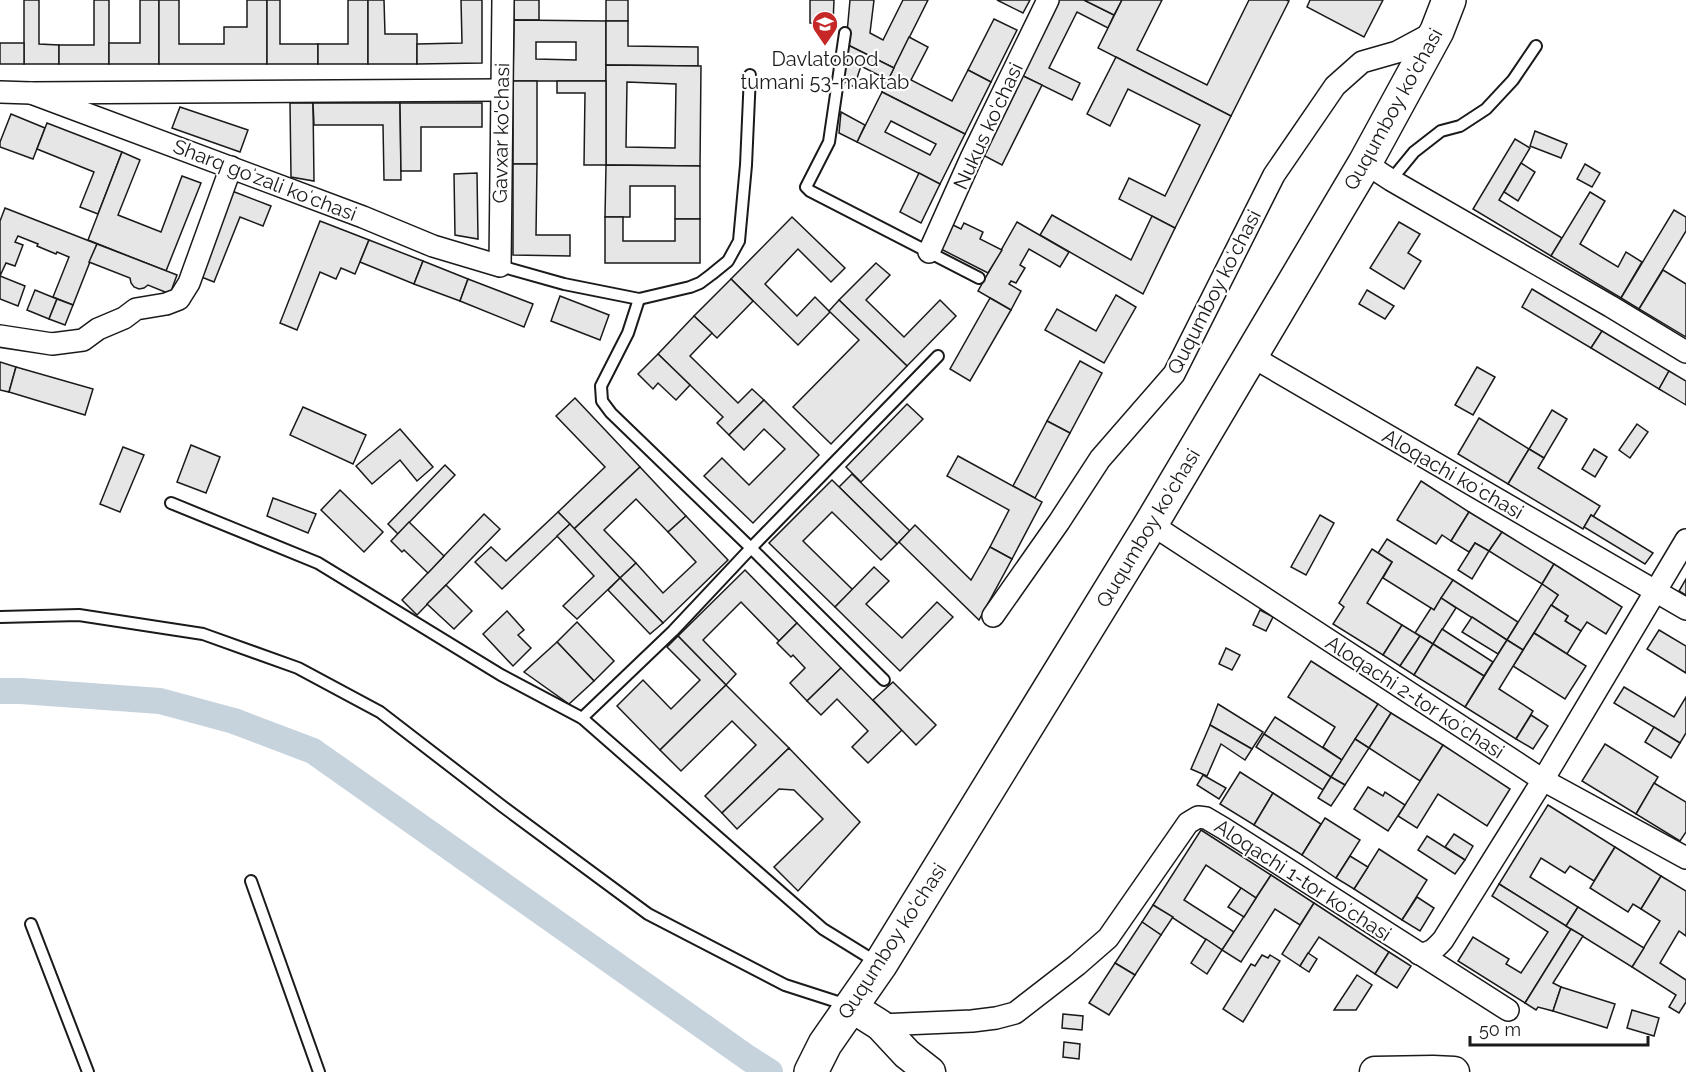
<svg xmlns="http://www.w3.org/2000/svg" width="1686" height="1072" font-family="Raleway,sans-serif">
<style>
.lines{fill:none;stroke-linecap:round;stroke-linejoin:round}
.canal{stroke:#c6d2dc;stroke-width:26}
.building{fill:#e6e6e6;stroke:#1a1a1a;stroke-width:1.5;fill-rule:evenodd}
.service-casing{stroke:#1a1a1a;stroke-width:14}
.minor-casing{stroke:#1a1a1a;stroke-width:24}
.secondary-casing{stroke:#1a1a1a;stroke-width:33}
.primary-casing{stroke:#1a1a1a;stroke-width:36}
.service{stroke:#fff;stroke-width:10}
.minor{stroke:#fff;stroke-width:21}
.secondary{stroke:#fff;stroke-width:30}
.primary{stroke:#fff;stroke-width:33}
.labels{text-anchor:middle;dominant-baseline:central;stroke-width:4.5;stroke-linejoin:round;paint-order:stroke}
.poi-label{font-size:20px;fill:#1a1a1a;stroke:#fff}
.street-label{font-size:20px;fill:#1a1a1a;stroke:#fff}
</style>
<rect width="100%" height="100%" fill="#fff"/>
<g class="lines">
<!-- canal -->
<polyline class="canal" points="0,691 21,691 160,701 234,721 313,751 748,1058 770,1072"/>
</g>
<!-- building -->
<g class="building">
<polygon points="24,0 39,0 39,44 59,45 59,64 24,64"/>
<polygon points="94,0 109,0 109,64 59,64 59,45 94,45"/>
<polygon points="140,0 159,0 159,64 109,64 109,43 140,43"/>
<polygon points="159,0 179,0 179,44 224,44 224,27 247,27 247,0 267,0 267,64 159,64"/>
<polygon points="267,0 280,0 280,44 318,44 318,64 267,64"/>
<polygon points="348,0 368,0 368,64 318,64 318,44 348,44"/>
<polygon points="368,0 384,0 385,34 417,34 417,64 368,64"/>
<polygon points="461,0 482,0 482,63 417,64 417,44 462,43"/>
<rect x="514" y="0" width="25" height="20"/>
<rect x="606" y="0" width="22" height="21"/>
<polygon points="810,0 834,0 833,24 810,23"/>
<polygon points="850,0 874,0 870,33 883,40 903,0 928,0 894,68 846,44"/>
<polygon points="997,0 1030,0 1023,13"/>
<polygon points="1054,0 1084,0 1114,15 1108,28 1077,12 1049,68 1080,83 1072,100 1017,73"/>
<polygon points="1084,0 1122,0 1114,15"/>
<polygon points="1122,0 1162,0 1137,50 1207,85 1249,0 1286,0 1289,1 1231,116 1098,48"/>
<polygon points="1310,0 1383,0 1364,37 1307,7"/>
<polygon points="994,19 1017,30 991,82 968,70"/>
<path d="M514 20 606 21V81H513ZM536 42H576V60L536 59Z"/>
<polygon points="606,21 628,21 628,46 698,47 698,66 606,65"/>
<polygon points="909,37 928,47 911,80 952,101 968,70 991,82 965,134 882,92"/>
<rect x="0" y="43" width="24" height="21"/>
<polygon points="846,44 894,68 888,80 861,66 854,87 843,81"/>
<polygon points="1116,57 1231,116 1175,228 1119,199 1129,178 1165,196 1200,125 1128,89 1110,126 1087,114"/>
<path d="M606 65 701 66 700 166 606 165ZM627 82 676 84 675 148 626 147Z"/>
<polygon points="1017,73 1042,85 1002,165 977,152"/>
<rect x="513" y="81" width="24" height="83"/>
<polygon points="557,81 606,81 606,165 584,165 585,93 557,93"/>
<path d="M882 92 965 134 940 184 857 142ZM891 121 936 144 930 155 885 132Z"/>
<polygon points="290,103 313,103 314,181 291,177"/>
<polygon points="313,103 400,103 401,180 384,180 383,125 314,125"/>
<polygon points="400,103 482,103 482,127 421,127 421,171 401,171"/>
<polygon points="180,107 248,130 240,152 172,128"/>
<polygon points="841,112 865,125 857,142 839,133"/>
<polygon points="11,114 45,128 33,159 0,147 0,142"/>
<polygon points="47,123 122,152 98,214 80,207 94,172 37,149"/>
<polygon points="1535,131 1567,144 1561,158 1530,146"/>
<polygon points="1515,139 1530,148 1499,200 1562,238 1551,256 1473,209"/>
<polygon points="122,152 140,160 118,215 161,232 182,176 201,183 166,271 88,240"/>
<polygon points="1521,163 1535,172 1518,201 1504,192"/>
<polygon points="513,164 537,164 536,235 570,235 570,256 513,255"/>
<polygon points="1585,164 1600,173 1592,187 1577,179"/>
<polygon points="606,165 700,166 700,219 675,219 675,186 630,186 630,217 605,217"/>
<polygon points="477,173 478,239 455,235 454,174"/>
<polygon points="919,173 940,184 921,223 900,212"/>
<polygon points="232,191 271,206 263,226 240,217 214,282 199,276"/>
<polygon points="1590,192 1605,201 1580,244 1618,267 1626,252 1642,262 1621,298 1551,256"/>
<polygon points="5,208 97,244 73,305 53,297 69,257 57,252 56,254 37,246 38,244 18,236 15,242 23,245 15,266 6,263 0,276 0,221"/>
<polygon points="1674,210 1686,217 1686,231 1639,309 1621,298"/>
<polygon points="1052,215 1131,260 1152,216 1175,228 1143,294 1040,235"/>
<polygon points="605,217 623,217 623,241 675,241 675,219 700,219 700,263 605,263"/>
<polygon points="792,217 845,268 831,282 798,249 765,284 797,316 815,297 830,312 798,345 731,279"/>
<polygon points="320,221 369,240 355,274 341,268 336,279 320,272 297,330 280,323"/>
<polygon points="1017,222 1069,252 1060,267 1029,249 1020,265 1025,268 1016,283 1011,281 1009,284 1021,291 1011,310 978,291"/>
<polygon points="1399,222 1420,234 1408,253 1421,261 1404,289 1370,268"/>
<polygon points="949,223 961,229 964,223 983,232 980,239 1002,250 988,273 937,247"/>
<polygon points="369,240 423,261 414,284 360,262"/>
<polygon points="97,244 177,275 170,294 148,285 144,288 139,289 134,287 131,283 130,278 89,262"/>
<polygon points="423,261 468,279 460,301 414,284"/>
<polygon points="876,263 890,275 866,300 904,337 940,300 956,316 907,366 839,300"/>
<polygon points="1663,270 1686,284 1686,337 1639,309"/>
<polygon points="0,276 25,286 18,306 0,299"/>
<polygon points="468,279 533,304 524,327 460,301"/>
<polygon points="731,279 753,301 717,338 694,316"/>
<polygon points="1532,289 1602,331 1591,348 1522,307"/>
<polygon points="35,290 57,299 49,319 27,310"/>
<polygon points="1367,290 1394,306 1385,319 1359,304"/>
<polygon points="1116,295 1136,307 1104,363 1045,330 1057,309 1096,331"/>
<polygon points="560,296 609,315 600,340 551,321"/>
<polygon points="990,298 1011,310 970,381 950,369"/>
<polygon points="57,299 73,305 65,325 49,319"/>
<polygon points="839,300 907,366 831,444 793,407 859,340 829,311"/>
<polygon points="694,316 712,333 690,356 738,403 752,389 764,400 729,435 717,423 723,417 658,354"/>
<polygon points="1602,331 1669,371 1659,389 1591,348"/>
<polygon points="658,354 690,385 676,400 658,383 653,389 638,374"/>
<polygon points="1080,361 1102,373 1070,433 1047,421"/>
<polygon points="0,362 16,367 9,392 0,390"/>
<polygon points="16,367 93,389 85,415 9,392"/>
<polygon points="1477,367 1495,377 1473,415 1455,405"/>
<polygon points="1669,371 1686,381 1686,405 1659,389"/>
<polygon points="575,398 640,467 574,529 558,512 605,467 556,416"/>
<polygon points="764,400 819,455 753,523 704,476 722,458 749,485 785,449 764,429 744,450 729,435"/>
<polygon points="907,404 923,419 861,482 846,467"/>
<polygon points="303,407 366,435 353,464 290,435"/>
<polygon points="1552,410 1567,419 1544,458 1529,449"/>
<polygon points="1479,418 1529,449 1508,484 1458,454"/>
<polygon points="1047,421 1070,433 1035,498 1013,486"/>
<polygon points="1637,424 1648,432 1630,458 1619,450"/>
<polygon points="400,429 433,467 417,481 400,460 372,484 356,466"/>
<polygon points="191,445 220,457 206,493 177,482"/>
<polygon points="123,447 144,455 120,512 100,504"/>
<polygon points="1529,449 1544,458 1538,468 1600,506 1593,517 1591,515 1583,529 1508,484"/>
<polygon points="1594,449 1607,457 1595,477 1582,469"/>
<polygon points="958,456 1042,502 1012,559 990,547 1009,510 947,476"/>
<polygon points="445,465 455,475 398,534 388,524"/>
<polygon points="640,467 686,516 668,532 636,499 604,530 636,563 620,578 574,529"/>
<polygon points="852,474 910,531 897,544 839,487"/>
<polygon points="832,480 897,544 881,560 832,512 803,541 853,590 835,607 769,543"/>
<polygon points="1421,481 1469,512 1451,541 1442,535 1436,544 1397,520"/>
<polygon points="340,490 383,532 364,552 321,510"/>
<polygon points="273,498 316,514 308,533 267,516"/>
<polygon points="558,512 570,524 502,589 475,562 491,547 506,561"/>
<polygon points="1469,512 1502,532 1489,551 1475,543 1469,552 1451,541"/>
<polygon points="484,514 500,529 417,615 402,600"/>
<polygon points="1320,515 1334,523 1306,575 1291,567"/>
<polygon points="1591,515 1653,553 1645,564 1584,527"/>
<polygon points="686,516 728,560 663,623 620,578 636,563 663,593 696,562 668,532"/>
<polygon points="409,522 444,556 428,573 404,550 402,552 391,541"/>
<polygon points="570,524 620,578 577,619 563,606 594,576 557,536"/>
<polygon points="915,525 971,580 990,547 1012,559 979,620 899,542"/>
<polygon points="1502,532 1554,564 1542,584 1489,551"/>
<polygon points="1387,539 1453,580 1434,610 1383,578 1392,562 1378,553"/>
<polygon points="1475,543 1489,551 1472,579 1458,570"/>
<polygon points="1372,549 1392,562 1367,603 1402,625 1383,655 1333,624 1344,607 1339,603"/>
<polygon points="1554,564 1622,607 1606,634 1587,622 1581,631 1565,621 1568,616 1551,605 1558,595 1542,584"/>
<polygon points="874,567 889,581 866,604 902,638 937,602 953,617 900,671 835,607"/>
<polygon points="745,570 797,623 779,641 741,602 703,640 736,674 726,685 678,636"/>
<polygon points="620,578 663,623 650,634 608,590"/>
<polygon points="1686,579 1686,595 1679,591"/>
<polygon points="1453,580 1518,622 1507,640 1441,598"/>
<polygon points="1542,584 1558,595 1523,650 1507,640"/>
<polygon points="446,585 472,611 454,629 427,604"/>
<polygon points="1441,598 1456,608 1433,644 1415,633 1431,608 1434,610"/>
<polygon points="1551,605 1568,616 1565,621 1581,631 1567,654 1534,633"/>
<polygon points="1260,610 1273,617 1266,631 1253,625"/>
<polygon points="507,611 524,630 518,635 531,648 513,666 483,634"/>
<polygon points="1472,617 1507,640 1498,654 1462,632"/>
<polygon points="577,622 614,661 594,681 557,642"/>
<polygon points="797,623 841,668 807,701 790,683 805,668 793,655 791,657 777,643"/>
<polygon points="1402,625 1420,636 1400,666 1383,655"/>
<polygon points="1442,629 1493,662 1484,676 1433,644"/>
<polygon points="1659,630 1686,646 1686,673 1647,649"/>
<polygon points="1534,633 1586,666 1565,699 1513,666"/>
<polygon points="678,636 726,685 660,750 617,706 643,680 671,709 700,680 667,647"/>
<polygon points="1420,636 1433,644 1414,675 1400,666"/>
<polygon points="1507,640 1523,650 1499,689 1533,711 1516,739 1465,707"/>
<polygon points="557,642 594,681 569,704 524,672"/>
<polygon points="1433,644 1484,676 1465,707 1414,675"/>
<polygon points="1226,648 1240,655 1232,670 1219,664"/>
<polygon points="1311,661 1378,704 1342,760 1323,747 1335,727 1288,697"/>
<polygon points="841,668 902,730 868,763 852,747 868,731 837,699 821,715 807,701"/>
<polygon points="893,682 936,725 916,745 873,700"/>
<polygon points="726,685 789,748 722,813 705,796 756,745 732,721 681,771 660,750"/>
<polygon points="1624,687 1674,717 1686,697 1686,733 1680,743 1614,703"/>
<polygon points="1218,704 1263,732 1252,749 1210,725"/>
<polygon points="1378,704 1391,713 1369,748 1355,739"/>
<polygon points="1391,713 1443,745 1420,781 1369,748"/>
<polygon points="1531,715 1548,726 1533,749 1516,739"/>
<polygon points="1275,717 1342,760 1331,777 1264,734"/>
<polygon points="1210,725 1252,749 1245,760 1221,744 1207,776 1191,769"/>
<polygon points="1654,727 1680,743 1671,758 1645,742"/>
<polygon points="1264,734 1331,777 1323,790 1256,747"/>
<polygon points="1355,739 1369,748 1345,785 1331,777"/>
<polygon points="1605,744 1658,777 1636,814 1582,781"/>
<polygon points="1443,745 1510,789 1487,826 1438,794 1417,828 1398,816"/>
<polygon points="789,748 860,822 798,891 774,867 823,819 794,790 779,789 737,829 722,813"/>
<polygon points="1240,772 1273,793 1254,825 1220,804"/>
<polygon points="1203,775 1226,788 1219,799 1197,785"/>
<polygon points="1331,777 1345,785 1331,806 1318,798"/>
<polygon points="1654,783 1686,802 1686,832 1680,841 1636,814"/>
<polygon points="1368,787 1383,796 1385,792 1405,805 1388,831 1354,809"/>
<polygon points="1273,793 1321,824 1302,855 1254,825"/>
<polygon points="1548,805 1615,847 1594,881 1570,866 1565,873 1541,858 1530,877 1578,907 1566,926 1499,884"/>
<polygon points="1325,818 1360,840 1336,878 1302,855"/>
<polygon points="1201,830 1271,875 1256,898 1206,865 1184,900 1234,932 1222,950 1153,905"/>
<polygon points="1454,834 1473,846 1465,860 1445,847"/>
<polygon points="1427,836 1465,860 1455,874 1418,850"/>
<polygon points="1615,847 1661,876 1641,909 1633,904 1628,912 1590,888"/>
<polygon points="1379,849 1427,880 1402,920 1354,889"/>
<polygon points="1350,856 1368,867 1354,889 1336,878"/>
<polygon points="1271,875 1314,903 1300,925 1275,909 1241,962 1222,950"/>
<polygon points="1661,876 1686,891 1686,936 1679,931 1660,963 1686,980 1686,1002 1679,1013 1669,1007 1676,995 1632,967 1660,921 1641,909"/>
<polygon points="1499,884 1571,929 1525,1003 1458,961 1473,937 1509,959 1506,964 1521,973 1548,932 1492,896"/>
<polygon points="1241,888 1256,898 1244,917 1228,907"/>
<polygon points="1417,897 1434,908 1420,931 1402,920"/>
<polygon points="1314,903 1389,952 1375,974 1319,937 1300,966 1282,954"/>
<polygon points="1153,905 1173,917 1161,935 1142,922"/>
<polygon points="1578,907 1644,948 1632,967 1566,926"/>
<polygon points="1142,922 1161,935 1135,975 1115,963"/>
<polygon points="1571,929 1583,936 1553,983 1561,987 1553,1011 1538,1007 1536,1010 1525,1003"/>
<polygon points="1206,939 1222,950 1207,974 1191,963"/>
<polygon points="1389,952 1411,966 1397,988 1375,974"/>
<polygon points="1308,953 1317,959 1309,972 1300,966"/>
<polygon points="1262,955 1268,958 1270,955 1280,961 1243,1022 1223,1009 1251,964 1255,966"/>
<polygon points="1115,963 1135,975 1109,1015 1089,1003"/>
<polygon points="1357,975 1372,985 1356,1010 1334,1010"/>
<polygon points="1561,987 1615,1004 1607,1028 1553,1011"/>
<polygon points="1632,1010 1659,1018 1654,1036 1627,1028"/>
<polygon points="1063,1014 1083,1016 1082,1030 1062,1028"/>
<polygon points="1064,1042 1080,1044 1079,1059 1063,1057"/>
</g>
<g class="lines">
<!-- service casing -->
<g class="service-casing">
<g id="service">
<polyline points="845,33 829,142 806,187 810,191 979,278"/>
<polyline points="1391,180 1414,152 1441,131 1460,126 1486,109 1513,80 1536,46"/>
<polyline points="500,266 564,284 639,299 690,287 700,283 712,274 728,261 739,241 746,165 750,75"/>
<polyline points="639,299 628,333 601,386 602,401 611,413 751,548 884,680"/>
<polyline points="171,503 318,563 501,675 582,718 823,929 878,963"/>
<polyline points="0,617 79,615 203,634 298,668 380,712 502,806 648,914 785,985 847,1005"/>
<polyline points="582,718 673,631 751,548 938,356"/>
<polyline points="251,881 319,1072"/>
<polyline points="31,924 88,1072"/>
</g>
</g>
<!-- minor casing -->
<g class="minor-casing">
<g id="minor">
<polyline points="0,92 31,93 501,90"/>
<polyline points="31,93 363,217 433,246 500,266 503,0"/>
<polyline points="1365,163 1391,180 1610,306 1686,352"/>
<polyline points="929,252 972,156 1048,0"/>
<polyline points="0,336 52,344 83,340 98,329 124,318 136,309 166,304 179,299 189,283 231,167"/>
<polyline points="1251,356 1686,609"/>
<polyline points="1151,524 1543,780 1686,858"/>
<polyline points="993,616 1059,522 1100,459 1174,374 1274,175 1335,86 1362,62 1397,52 1436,31"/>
<path d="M1419 954C1431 953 1435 949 1443 940L1543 780 1686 540"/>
<polyline points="880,1025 972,1021 996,1018 1015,1013 1077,965 1108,938 1188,823 1198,817 1206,818 1223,828 1508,1010"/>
</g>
</g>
<!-- secondary casing -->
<g class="secondary-casing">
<g id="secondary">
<polyline points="850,1006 880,1025 907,1054 930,1072"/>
<polyline points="1375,1072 1433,1071 1454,1072"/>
</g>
</g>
<!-- primary casing -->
<g class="primary-casing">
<polyline id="primary" points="811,1072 825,1044 880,965 1151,524 1365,163 1437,31 1449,0"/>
</g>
<!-- service -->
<use href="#service" class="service"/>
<!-- minor -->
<use href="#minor" class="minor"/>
<!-- secondary -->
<use href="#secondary" class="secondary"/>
<!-- primary -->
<use href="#primary" class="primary"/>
</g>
<!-- icons -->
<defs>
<g id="school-pin" transform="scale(1.35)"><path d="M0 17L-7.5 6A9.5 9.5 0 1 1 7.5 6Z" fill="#c62828" stroke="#fff"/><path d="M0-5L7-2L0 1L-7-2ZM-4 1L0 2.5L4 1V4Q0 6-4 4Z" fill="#fff"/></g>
</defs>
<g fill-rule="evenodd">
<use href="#school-pin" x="825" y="24"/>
</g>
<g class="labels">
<!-- poi labels -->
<g class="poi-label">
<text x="825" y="59">Davlatobod<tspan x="825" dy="23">tumani 53-maktab</tspan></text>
</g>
<!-- street labels -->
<g class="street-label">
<text transform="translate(1393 109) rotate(-61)">Ququmboy ko'chasi</text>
<text transform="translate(988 126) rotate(-65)">Nukus ko'chasi</text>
<text transform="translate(501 133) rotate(-89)">Gavxar ko'chasi</text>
<text transform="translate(265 180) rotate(21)">Sharq goʻzali koʻchasi</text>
<text transform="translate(1214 292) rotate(-63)">Ququmboy koʻchasi</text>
<text transform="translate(1453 474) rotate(30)">Aloqachi koʻchasi</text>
<text transform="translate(1148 528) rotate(-59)">Ququmboy ko'chasi</text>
<text transform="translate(1415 697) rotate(33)">Aloqachi 2-tor koʻchasi</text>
<text transform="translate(1303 880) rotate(33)">Aloqachi 1-tor koʻchasi</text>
<text transform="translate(892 941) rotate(-57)">Ququmboy ko'chasi</text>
</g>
</g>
<!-- scale -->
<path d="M1470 1036v9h178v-9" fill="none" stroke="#1a1a1a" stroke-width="3"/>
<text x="1479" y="1036" font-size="18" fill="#1a1a1a" stroke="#ffffff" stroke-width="4.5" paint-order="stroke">50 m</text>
</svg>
